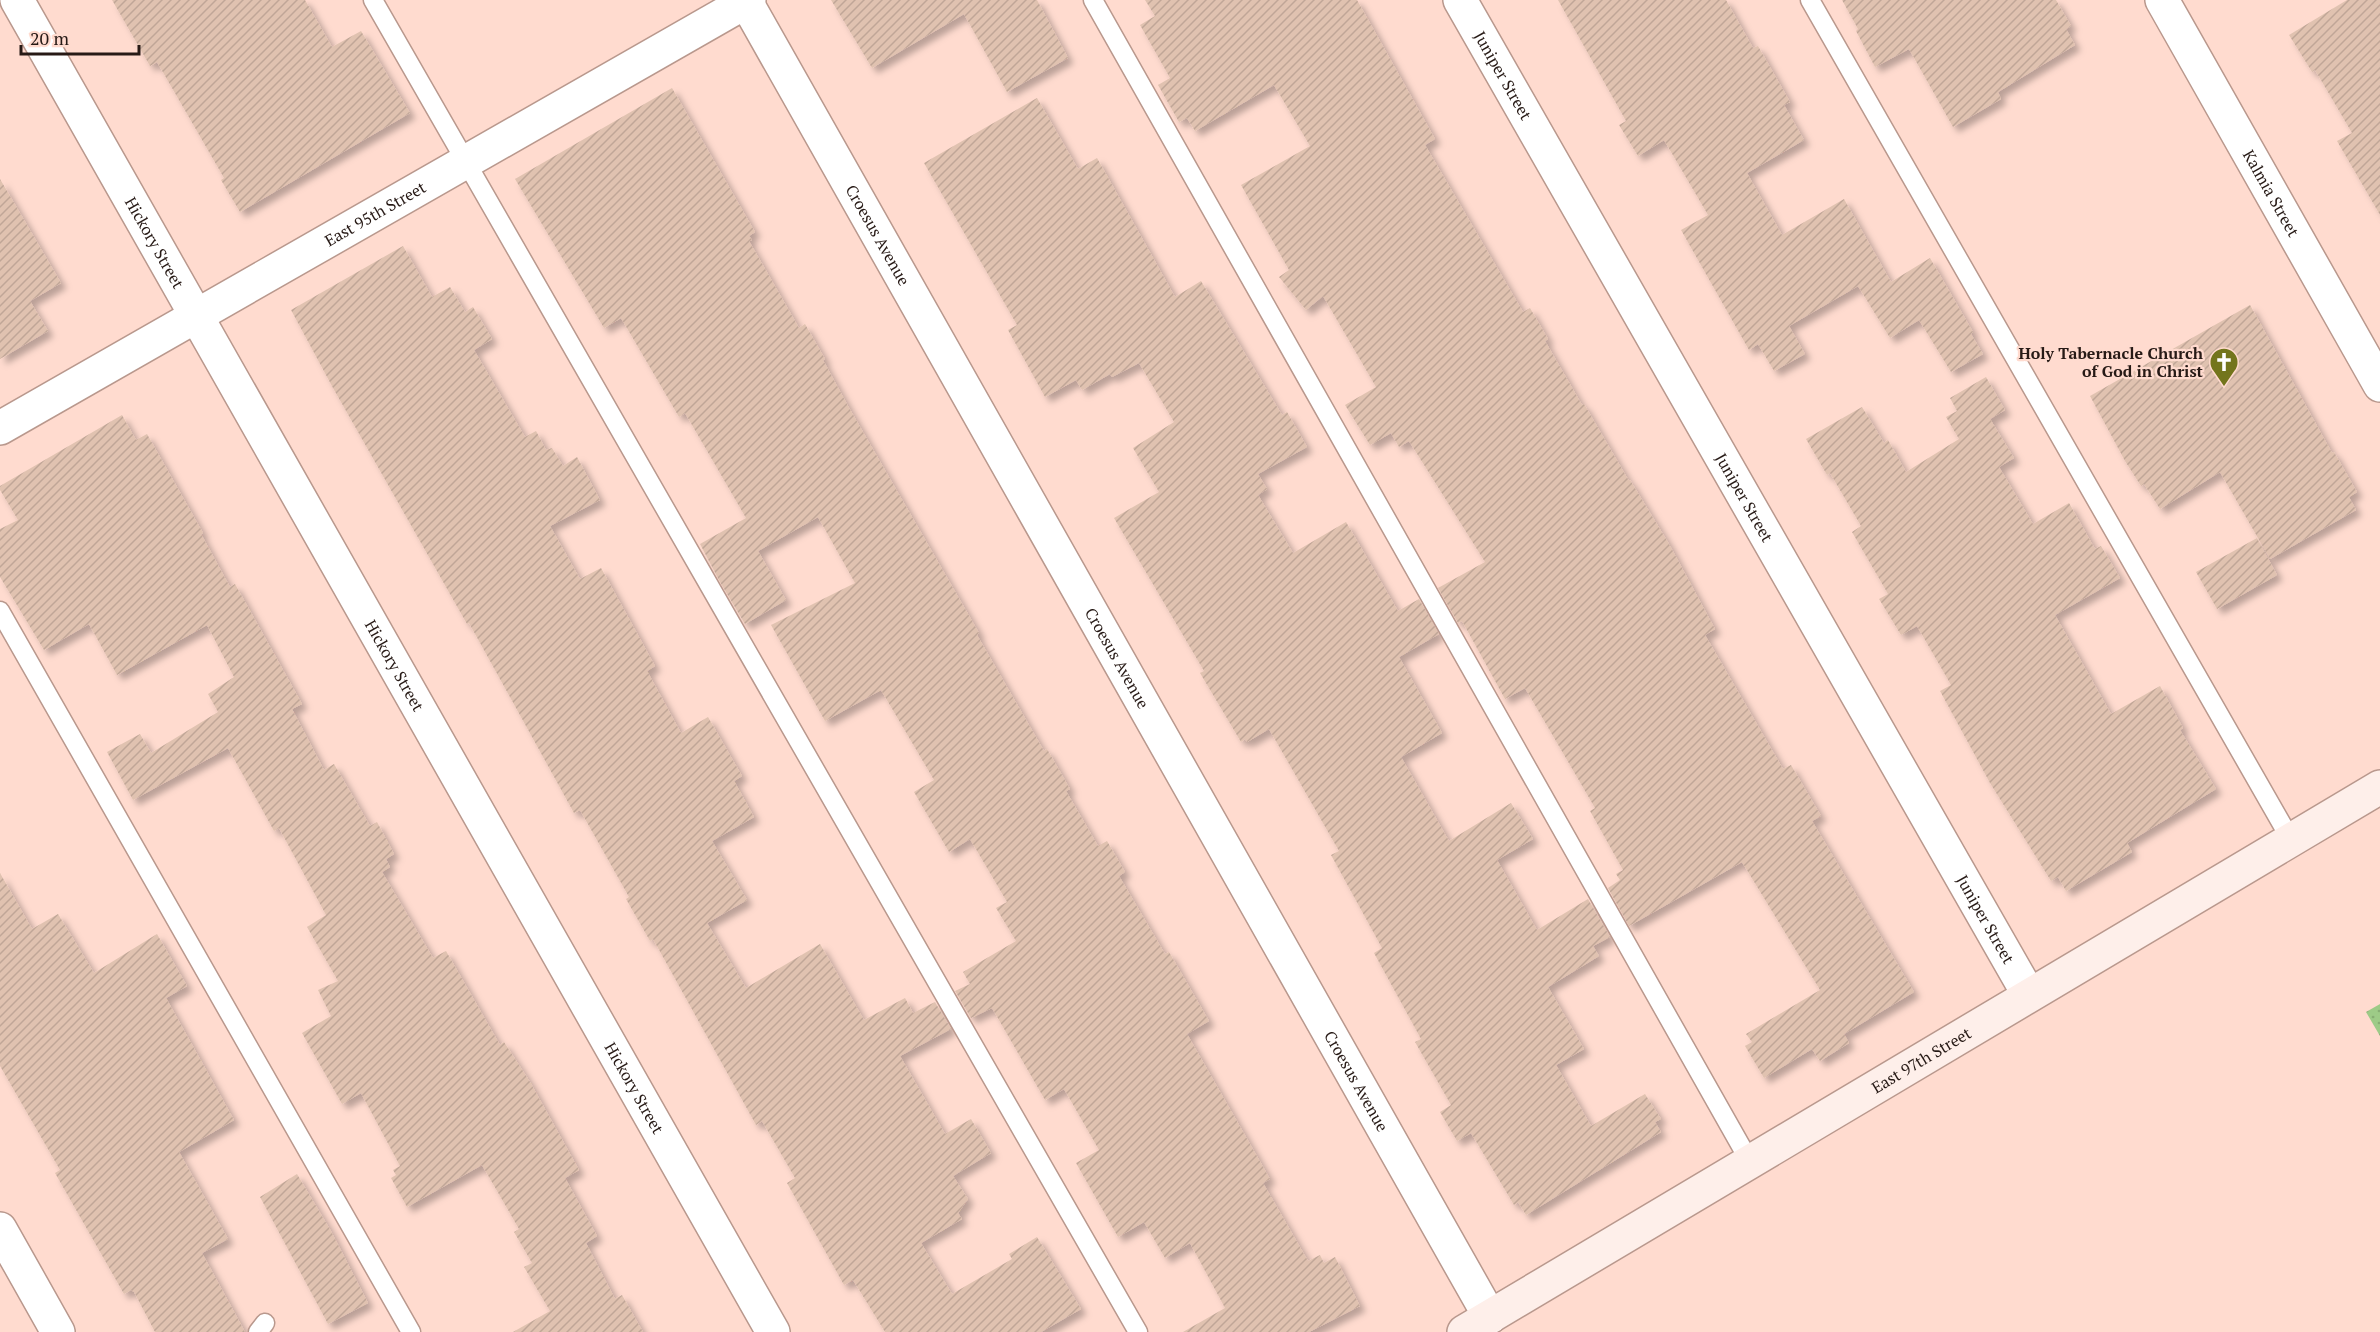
<svg xmlns="http://www.w3.org/2000/svg" width="2380" height="1332" font-family="'PT Serif',serif">
<style>
.park{fill:url(#park-dots)}
.building{fill:url(#building-hatch);filter:url(#shadow)}
.lines{fill:none;stroke-linecap:round;stroke-linejoin:round}
.lane-casing{stroke:#b9988d;stroke-width:21}
.street-casing{stroke:#b9988d;stroke-width:36}
.secondary-casing{stroke:#b9988d;stroke-width:36}
.lane{stroke:#fff;stroke-width:18}
.street{stroke:#fff;stroke-width:33}
.secondary{stroke:#feefea;stroke-width:33}
.labels{text-anchor:middle;dominant-baseline:central;stroke-width:4.5;stroke-linejoin:round;paint-order:stroke}
.street-label{font-size:16px;fill:#271a16;stroke:#ffdbcf}
.poi-label{font-size:16px;font-weight:bold;fill:#271a16;stroke:#ffdbcf;text-anchor:end}
</style>
<defs>
<pattern id="park-dots" width="8" height="8" patternUnits="userSpaceOnUse" patternTransform="scale(1.5)"><rect width="8" height="8" fill="#9dcb87"/><path d="M2 2h.1M6 6h.1" fill="none" stroke="#87ae74" stroke-width="1.8" stroke-linecap="round"/></pattern>
<pattern id="building-hatch" width="6" height="6" patternUnits="userSpaceOnUse" patternTransform="scale(1.5)"><rect width="6" height="6" fill="#e0c2b0"/><path d="M-1 1l2-2M0 6l6-6M5 7l2-2" fill="none" stroke="#c0a697"/></pattern>
<filter id="shadow"><feDropShadow dx="5.5" dy="5.5" stdDeviation="3" flood-color="#0004"/></filter>
</defs>
<rect width="100%" height="100%" fill="#ffdbcf"/>
<!-- park -->
<polygon class="park" points="2380,1004 2380,1036 2366,1012"/>
<!-- building -->
<g class="building">
<polygon points="112,0 305,0 332,47 361,31 410,113 240,212 221,180 224,178 157,62 150,66"/>
<polygon points="831,0 1037,0 1068,58 1007,92 964,14 872,68"/>
<polygon points="1145,0 1357,0 1435,139 1425,145 1523,312 1530,308 1548,339 1545,341 1582,405 1584,404 1629,481 1630,480 1669,544 1715,629 1705,635 1783,769 1791,765 1821,816 1812,821 1914,992 1844,1034 1849,1043 1820,1061 1812,1049 1764,1078 1745,1046 1752,1042 1746,1034 1820,990 1742,862 1629,926 1608,888 1620,880 1616,874 1623,870 1590,811 1595,808 1525,688 1505,699 1462,621 1458,623 1438,588 1485,562 1409,441 1399,447 1391,433 1370,445 1345,405 1376,387 1323,296 1306,310 1279,277 1289,270 1241,185 1310,146 1274,85 1195,131 1187,118 1179,122 1158,85 1170,78 1140,25 1155,16"/>
<polygon points="1558,0 1726,0 1753,48 1758,46 1790,102 1784,105 1804,140 1747,173 1782,235 1844,199 1891,282 1930,258 1973,332 1971,334 1983,354 1951,372 1919,320 1890,338 1858,286 1789,326 1805,354 1774,371 1758,344 1749,350 1681,230 1708,215 1664,140 1638,156 1619,125 1626,121"/>
<polygon points="1842,0 2056,0 2071,26 2066,29 2075,45 1998,92 2001,99 1953,127 1909,49 1875,67 1856,31 1858,29"/>
<polygon points="2347,0 2380,0 2380,215 2337,141 2352,133 2315,70 2312,72 2289,35"/>
<polygon points="672,88 755,232 749,236 752,240 749,241 799,328 805,324 825,359 823,360 848,406 979,633 977,635 1044,751 1047,749 1070,789 1066,791 1098,846 1107,841 1125,872 1119,876 1165,954 1169,952 1209,1021 1187,1034 1270,1179 1263,1183 1308,1261 1320,1255 1324,1263 1335,1257 1360,1306 1309,1332 1183,1332 1225,1308 1190,1243 1165,1258 1144,1222 1118,1237 1076,1163 1099,1150 1064,1089 1045,1100 992,1008 971,1018 955,991 970,984 963,972 1016,941 996,908 1007,902 970,839 949,852 914,792 934,780 881,690 825,721 771,625 855,583 818,517 758,551 786,600 745,624 720,582 700,544 746,518 685,413 679,417 621,318 604,328 515,179"/>
<polygon points="1037,98 1078,169 1097,158 1175,297 1201,281 1282,415 1287,412 1307,447 1258,474 1267,489 1258,495 1293,553 1346,522 1398,611 1419,599 1439,634 1399,657 1442,733 1401,757 1449,841 1511,803 1533,839 1497,860 1537,930 1588,899 1610,937 1593,946 1599,956 1548,987 1584,1049 1556,1065 1591,1126 1645,1094 1661,1119 1655,1122 1661,1132 1526,1215 1518,1202 1514,1205 1471,1133 1457,1141 1440,1112 1451,1105 1415,1042 1421,1039 1374,953 1382,948 1331,855 1339,851 1269,729 1247,742 1245,739 1241,742 1200,673 1204,671 1114,518 1159,492 1133,448 1174,422 1139,363 1112,377 1110,374 1082,390 1076,380 1045,397 1008,330 1017,325 924,163"/>
<polygon points="0,179 61,283 30,301 48,331 0,359"/>
<polygon points="403,246 432,297 450,287 465,312 473,307 492,339 474,350 525,437 536,431 546,450 552,448 563,466 577,457 600,500 550,526 580,579 601,568 655,666 647,671 681,733 708,717 742,776 734,781 754,817 712,841 747,900 707,923 746,988 820,944 864,1020 905,998 913,1013 935,1002 951,1029 900,1056 945,1134 971,1119 991,1153 953,1176 968,1199 958,1213 962,1219 921,1243 952,1294 1012,1259 1009,1254 1037,1237 1081,1309 1041,1332 885,1332 853,1280 844,1285 787,1183 795,1178 762,1121 756,1125 653,939 650,941 626,899 629,897 580,810 574,813 469,623 467,624 333,388 291,310"/>
<polygon points="2250,305 2332,453 2334,452 2357,492 2349,497 2356,510 2270,559 2220,472 2160,509 2144,484 2141,486 2125,461 2090,396"/>
<polygon points="1986,377 2005,410 1990,419 2014,458 1999,467 2033,524 2069,503 2095,549 2101,546 2120,578 2055,615 2111,714 2160,686 2183,728 2180,730 2216,789 2127,843 2132,852 2066,891 2058,877 2051,881 1990,783 1940,691 1951,685 1917,626 1901,635 1879,599 1888,594 1852,532 1861,526 1830,473 1827,475 1806,439 1862,407 1884,443 1888,440 1906,472 1959,439 1946,417 1957,411 1950,398"/>
<polygon points="122,415 136,440 147,434 203,533 201,534 230,587 235,584 302,704 292,709 324,770 334,764 370,826 377,822 394,854 386,859 390,867 382,872 433,958 446,951 500,1045 504,1042 530,1082 579,1170 565,1178 597,1236 586,1243 615,1299 622,1295 643,1332 513,1332 550,1311 524,1267 532,1263 514,1232 519,1229 482,1165 407,1207 391,1178 396,1175 393,1170 400,1166 361,1093 342,1104 302,1033 331,1016 318,990 338,981 307,927 326,915 279,828 274,831 228,748 133,800 107,752 140,734 151,753 218,712 208,694 234,677 207,625 117,675 89,624 44,650 0,577 0,529 18,520 0,490 0,486"/>
<polygon points="2257,538 2277,575 2217,609 2196,572"/>
<polygon points="0,873 32,929 58,914 94,973 157,934 187,986 166,998 234,1120 179,1152 228,1239 202,1253 245,1332 155,1332 134,1292 131,1290 124,1294 55,1173 60,1170 0,1066"/>
<polygon points="297,1174 332,1233 368,1303 328,1324 260,1197"/>
</g>
<g class="lines">
<!-- lane casing -->
<g class="lane-casing">
<g id="lane">
<polyline points="373,0 1138,1332"/>
<polyline points="1093,0 1750,1162"/>
<polyline points="1810,0 2291,840"/>
<polyline points="0,611 411,1332"/>
<polyline points="258,1332 265,1323"/>
</g>
</g>
<!-- street casing -->
<g class="street-casing">
<g id="street">
<path id="s1" d="M17 0 773 1332"/>
<path id="s2" d="M745 0 1490 1317"/>
<path id="s3" d="M1460 0 2029 995"/>
<path id="s4" d="M2162 0 2380 385"/>
<path id="s5" d="M0 428 749 0"/>
<polyline points="0,1229 58,1332"/>
</g>
</g>
<!-- secondary casing -->
<g class="secondary-casing">
<g id="secondary">
<path id="s6" d="M1464 1332 2380 787"/>
</g>
</g>
<!-- lane -->
<use href="#lane" class="lane"/>
<!-- street -->
<use href="#street" class="street"/>
<!-- secondary -->
<use href="#secondary" class="secondary"/>
</g>
<!-- icons -->
<defs>
<g id="church-pin" transform="scale(1.5)"><path d="M0 17L-7.5 6A9.5 9.5 0 1 1 7.5 6Z" fill="#73751c" stroke="#ffdbcf"/><path d="M-1.2-6h2.4v3.5h3.3v2.4h-3.3V6h-2.4V-.1h-3.3v-2.4h3.3Z" fill="#fff"/></g>
</defs>
<g fill-rule="evenodd">
<use href="#church-pin" x="2224" y="362"/>
</g>
<g class="labels">
<!-- street labels -->
<g class="street-label">
<text stroke="none"><textPath href="#s3" startOffset="87">Juniper Street</textPath></text>
<text stroke="none"><textPath href="#s4" startOffset="222">Kalmia Street</textPath></text>
<text stroke="none"><textPath href="#s5" startOffset="432">East 95th Street</textPath></text>
<text stroke="none"><textPath href="#s2" startOffset="270">Croesus Avenue</textPath></text>
<text stroke="none"><textPath href="#s1" startOffset="279">Hickory Street</textPath></text>
<text stroke="none"><textPath href="#s3" startOffset="573">Juniper Street</textPath></text>
<text stroke="none"><textPath href="#s2" startOffset="756">Croesus Avenue</textPath></text>
<text stroke="none"><textPath href="#s1" startOffset="765">Hickory Street</textPath></text>
<text stroke="none"><textPath href="#s3" startOffset="1059">Juniper Street</textPath></text>
<text stroke="none"><textPath href="#s6" startOffset="532">East 97th Street</textPath></text>
<text stroke="none"><textPath href="#s2" startOffset="1242">Croesus Avenue</textPath></text>
<text stroke="none"><textPath href="#s1" startOffset="1251">Hickory Street</textPath></text>
</g>
<!-- poi labels -->
<g class="poi-label">
<text x="2203" y="353">Holy Tabernacle Church<tspan x="2203" dy="18">of God in Christ</tspan></text>
</g>
</g>
<!-- scale -->
<path d="M21 45v9h118v-9" fill="none" stroke="#271a16" stroke-width="3"/>
<text x="30" y="45" font-size="18" fill="#271a16" stroke="#ffdbcf" stroke-width="4.5" paint-order="stroke">20 m</text>
</svg>
